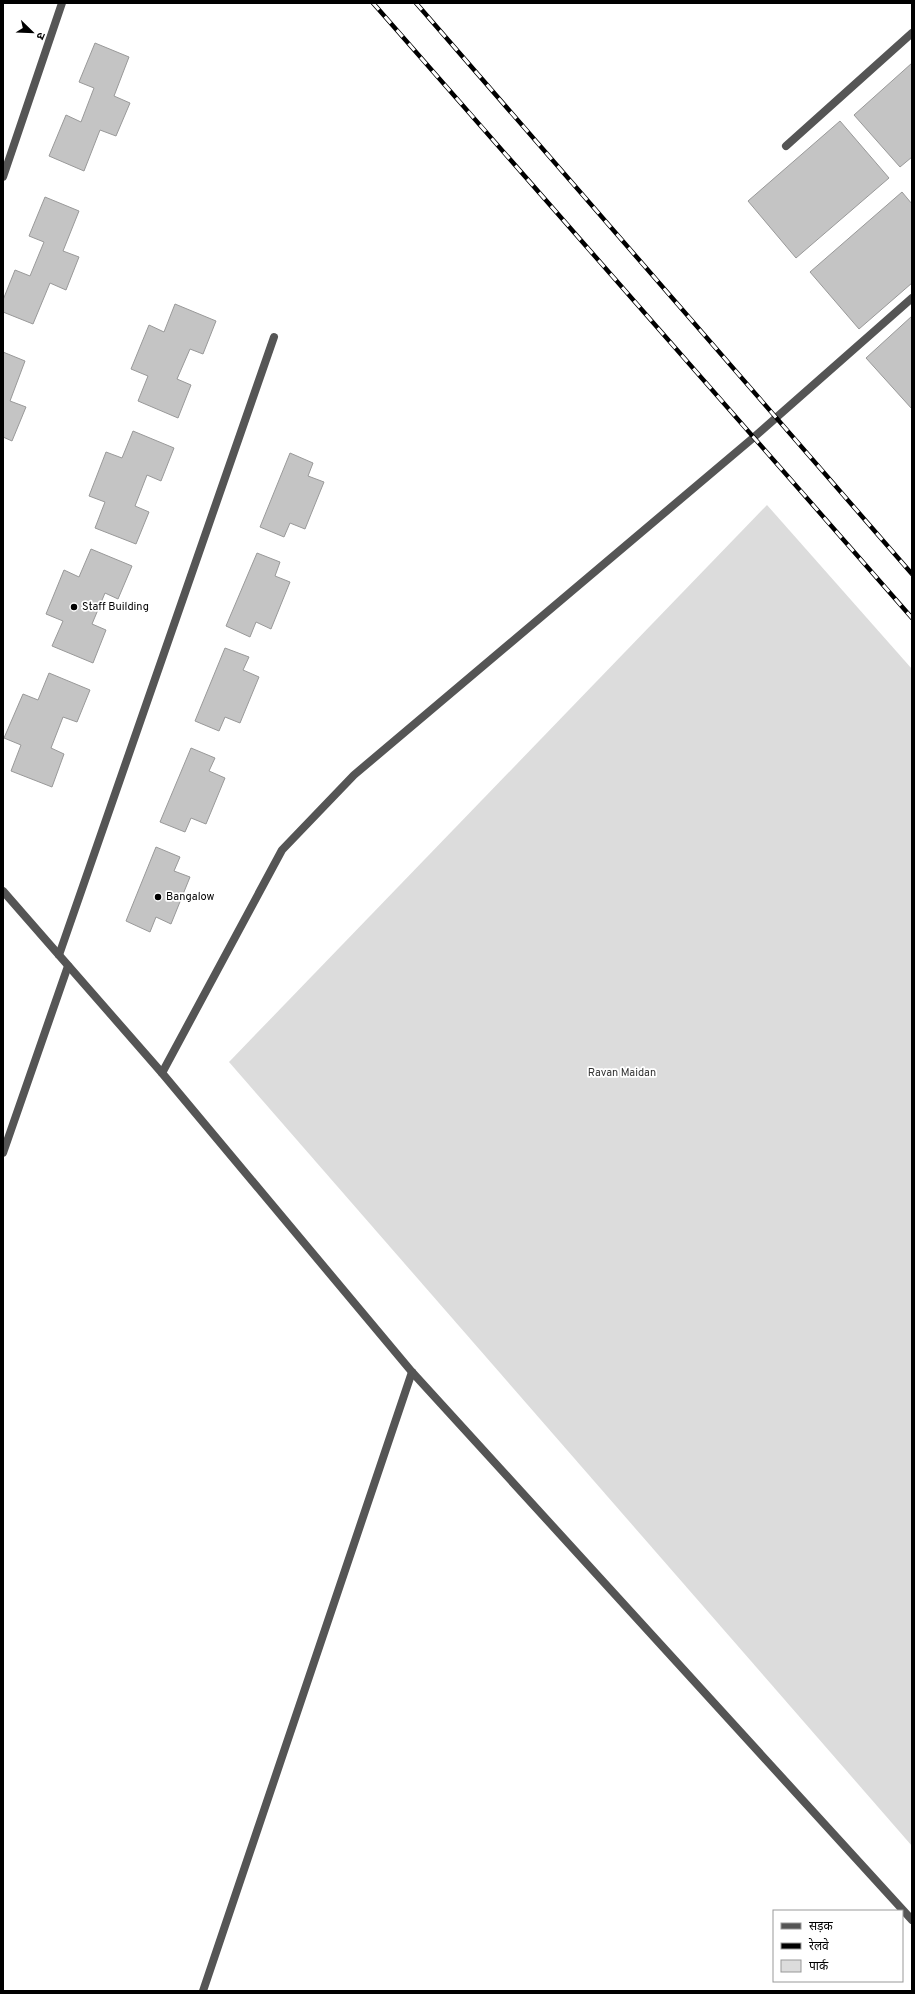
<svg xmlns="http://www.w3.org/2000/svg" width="915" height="1994" font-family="Overpass,'Noto Sans Devanagari',sans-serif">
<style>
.green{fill:#dcdcdc}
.building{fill:#c4c4c4;stroke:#999}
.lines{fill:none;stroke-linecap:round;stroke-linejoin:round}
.minor{stroke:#555;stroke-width:8}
.rail-casing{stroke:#000;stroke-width:4.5}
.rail{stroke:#fff;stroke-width:3;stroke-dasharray:9;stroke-linecap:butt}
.poi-dot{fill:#000;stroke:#fff;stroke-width:1.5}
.labels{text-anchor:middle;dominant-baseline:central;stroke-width:3.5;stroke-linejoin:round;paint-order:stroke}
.poi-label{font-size:11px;fill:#000;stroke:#fff;text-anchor:start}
.park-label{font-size:11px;fill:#333;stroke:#fff}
</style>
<rect width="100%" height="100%" fill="#fff"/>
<!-- green -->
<polygon class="green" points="767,505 912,669 912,1846 229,1062"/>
<!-- building -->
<g class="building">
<polygon points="95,43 129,57 114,96 130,103 116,136 100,130 84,171 49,156 66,115 81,122 94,88 79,82"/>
<polygon points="912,63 912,157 900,167 854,115"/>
<polygon points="840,121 889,178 796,258 748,201"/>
<polygon points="902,192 912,204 912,283 859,329 810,272"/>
<polygon points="45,197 79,211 63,251 79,257 66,290 50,283 33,324 3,312 3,300 15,270 30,276 44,242 29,236"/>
<polygon points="175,304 216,321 203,354 190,349 177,379 191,385 178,418 138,401 148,376 131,369 149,325 164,332"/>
<polygon points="912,316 912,409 866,358"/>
<polygon points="3,352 25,361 10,401 26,407 12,441 3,437"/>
<polygon points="133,431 174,448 161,481 147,475 135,506 149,512 136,544 95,528 105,502 89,496 106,452 122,458"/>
<polygon points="290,453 313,463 308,476 324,482 305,529 290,523 284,537 260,527"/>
<polygon points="91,549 132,566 118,599 105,593 92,624 106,630 93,663 52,646 63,621 46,614 64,570 79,577"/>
<polygon points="257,553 280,562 275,576 290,582 271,629 256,622 250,637 226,626"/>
<polygon points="225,648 249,657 243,670 259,677 240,723 225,717 219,731 195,721"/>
<polygon points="49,673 90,690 77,722 63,717 51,748 64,754 52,787 11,771 21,745 4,738 23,694 38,700"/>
<polygon points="191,748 215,758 209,771 225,778 206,824 191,818 185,832 160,822"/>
<polygon points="156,847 180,857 174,871 190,877 171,924 156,917 150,932 126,921"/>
</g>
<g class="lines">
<!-- minor -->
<g class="minor">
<polyline points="786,146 912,33"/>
<polyline points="3,177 62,3"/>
<polyline points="3,891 162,1073 412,1372 912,1920"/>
<polyline points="59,955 274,337"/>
<polyline points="162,1073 282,850 354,775 753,438 912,298"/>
<polyline points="3,1153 68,966"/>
<polyline points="203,1991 412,1372"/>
</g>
<!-- rail casing -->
<g class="rail-casing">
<g id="rail">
<polyline points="373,3 912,618"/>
<polyline points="416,3 912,574"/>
</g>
</g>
<!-- rail -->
<use href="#rail" class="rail"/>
</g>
<!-- markers -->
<g class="poi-dot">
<circle cx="74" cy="607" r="4"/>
<circle cx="158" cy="897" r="4"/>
</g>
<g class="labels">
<!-- poi labels -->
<g class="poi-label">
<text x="82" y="607">Staff Building</text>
<text x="166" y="897">Bangalow</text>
</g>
<!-- park labels -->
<g class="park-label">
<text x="622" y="1073">Ravan Maidan</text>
</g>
</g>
<!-- border -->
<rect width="915" height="1994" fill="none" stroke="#000000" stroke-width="8"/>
<!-- legend -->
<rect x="773" y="1910" width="130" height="72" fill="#ffffff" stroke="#999999"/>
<rect x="781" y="1923" width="20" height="6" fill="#555555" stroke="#999999"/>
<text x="809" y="1930" font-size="12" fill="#000000">सड़क</text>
<rect x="781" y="1943" width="20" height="6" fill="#000000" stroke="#999999"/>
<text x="809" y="1950" font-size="12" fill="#000000">रेलवे</text>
<rect x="781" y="1960" width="20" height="12" fill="#dcdcdc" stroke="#999999"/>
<text x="809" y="1970" font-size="12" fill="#000000">पार्क</text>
<!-- north arrow -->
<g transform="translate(32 32) rotate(113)" stroke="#ffffff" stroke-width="3" paint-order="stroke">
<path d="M0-3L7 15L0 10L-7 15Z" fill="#000000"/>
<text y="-6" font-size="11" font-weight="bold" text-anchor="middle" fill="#000000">उ</text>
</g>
</svg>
